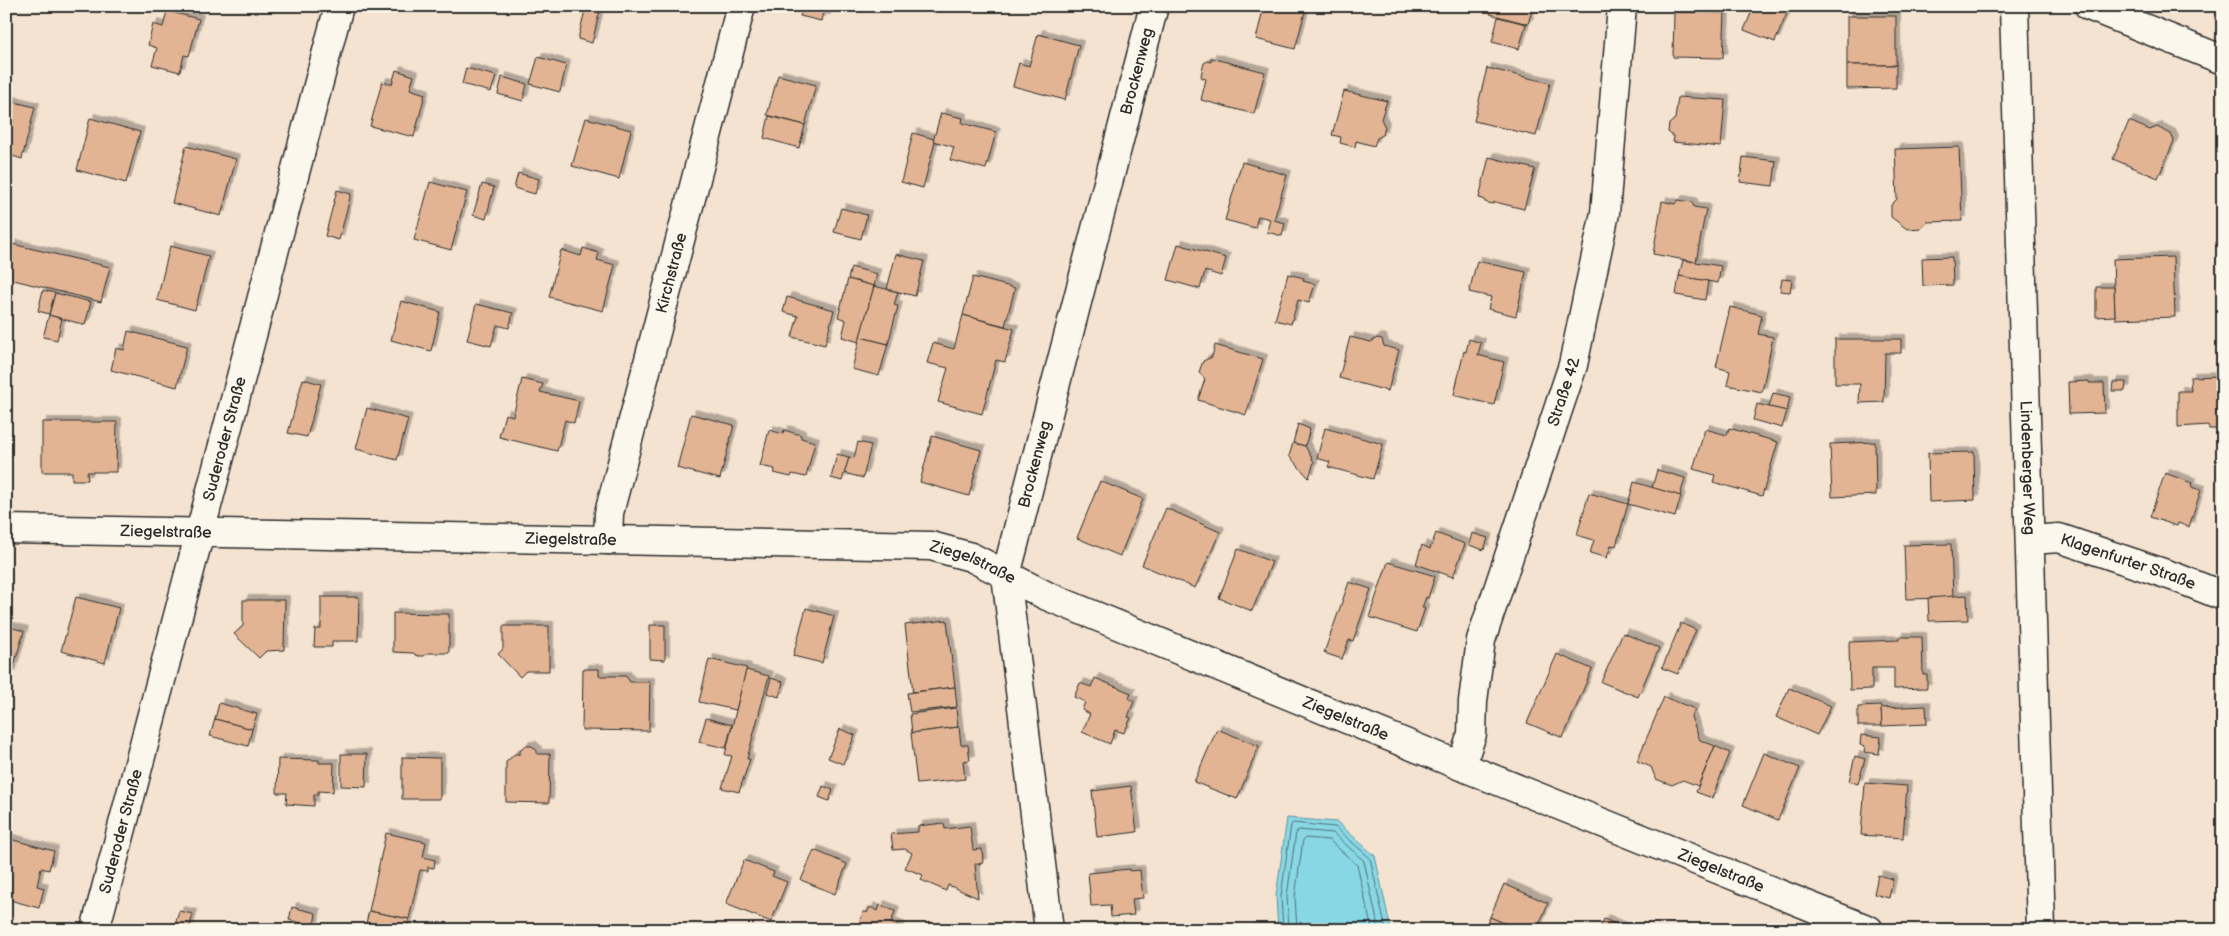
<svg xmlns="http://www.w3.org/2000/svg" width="2229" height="936" font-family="'Balsamiq Sans',sans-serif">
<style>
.water{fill:#88d7e4;stroke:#63929a}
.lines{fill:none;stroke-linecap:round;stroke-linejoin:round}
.shore{stroke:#507075;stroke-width:1}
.building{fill:#e2b493;stroke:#2b2b2b;filter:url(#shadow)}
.minor-casing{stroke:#2b2b2b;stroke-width:31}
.minor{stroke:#fbf7ec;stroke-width:28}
.labels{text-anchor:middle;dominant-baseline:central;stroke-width:4.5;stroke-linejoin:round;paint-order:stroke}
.street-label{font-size:16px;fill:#2b2b2b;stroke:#fbf7ec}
</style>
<defs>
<filter id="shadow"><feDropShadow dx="4.5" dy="-4.5" stdDeviation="0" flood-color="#0004"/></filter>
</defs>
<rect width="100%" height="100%" fill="#f4e3d1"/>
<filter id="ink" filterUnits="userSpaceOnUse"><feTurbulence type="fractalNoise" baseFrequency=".02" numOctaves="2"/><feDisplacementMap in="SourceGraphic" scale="10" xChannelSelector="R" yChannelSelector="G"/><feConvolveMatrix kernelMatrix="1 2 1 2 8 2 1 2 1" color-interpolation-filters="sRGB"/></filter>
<g filter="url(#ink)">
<!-- water -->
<polygon class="water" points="1287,818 1337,822 1375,856 1391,930 1278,930 1276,896"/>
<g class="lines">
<!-- shore -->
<g class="shore">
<polyline points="1283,930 1281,896 1291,825 1293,823 1335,827 1370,858 1386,930"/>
<polyline points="1289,930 1287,896 1296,832 1299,830 1333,833 1364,861 1379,930"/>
<polyline points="1297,930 1295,897 1303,840 1305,838 1329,840 1357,865 1372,930"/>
</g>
</g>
<!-- building -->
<g class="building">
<polygon points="586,6 601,6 592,43 578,39"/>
<polygon points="800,6 832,6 830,14 823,12 821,21 800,16 803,7"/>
<polygon points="1264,6 1306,8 1295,49 1256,39"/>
<polygon points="1493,6 1533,6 1528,24 1490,14"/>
<polygon points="1754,6 1790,6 1775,42 1744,30"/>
<polygon points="167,11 199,19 189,56 184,55 180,72 152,65 157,48 148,45 153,24 163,27"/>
<polygon points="1674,12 1725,13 1723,58 1673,57"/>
<rect x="1847" y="16" width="49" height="49"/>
<polygon points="1498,17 1526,24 1519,49 1492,42"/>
<polygon points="1038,34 1079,45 1065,100 1013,86 1019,63 1029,66"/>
<polygon points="538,57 566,65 560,92 530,84"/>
<polygon points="1211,58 1265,72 1254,114 1201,100 1206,79 1202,78 1201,75 1204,63 1207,61 1211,62"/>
<polygon points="1847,65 1896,65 1896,88 1847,89"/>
<polygon points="466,68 496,76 491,92 462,84"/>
<polygon points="1487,68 1550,83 1536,136 1474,121"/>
<polygon points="396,70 414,76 410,89 425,94 414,137 370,126 382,82 392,84"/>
<polygon points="778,75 816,85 805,125 767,115"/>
<polygon points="502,77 527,84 523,101 498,94"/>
<polygon points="1344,91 1387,101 1381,119 1385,127 1383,135 1377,138 1374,146 1356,141 1355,147 1340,143 1341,137 1332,135"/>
<polygon points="1678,97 1725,100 1721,147 1673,142 1674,137 1668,132 1669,124 1675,119"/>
<polygon points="6,100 35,107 22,159 6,154"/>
<polygon points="941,113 963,118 962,123 996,132 986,169 950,160 954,147 933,141"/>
<polygon points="769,116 805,125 799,148 764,138"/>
<polygon points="90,118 140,132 126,183 77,170"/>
<polygon points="586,118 631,130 619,179 572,166"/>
<polygon points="2129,121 2150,130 2157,127 2171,134 2174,141 2158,178 2113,159"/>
<polygon points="913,133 934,139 933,141 935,142 923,188 901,182"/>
<polygon points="186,146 236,159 221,216 172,203"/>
<polygon points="1959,147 1962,221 1927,222 1922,228 1907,229 1891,217 1891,205 1897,199 1895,149"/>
<polygon points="1489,157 1535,169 1524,209 1495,202 1492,204 1485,202 1483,199 1479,198"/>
<polygon points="1743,157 1776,161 1773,186 1740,182"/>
<polygon points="1242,162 1287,175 1274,220 1285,223 1282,236 1267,232 1270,219 1258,216 1255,228 1225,220"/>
<polygon points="518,173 539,179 535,194 514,188"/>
<polygon points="430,182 467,192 451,250 414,240"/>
<polygon points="482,184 494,187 486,219 473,215"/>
<polygon points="337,190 351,194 339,240 325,236"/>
<polygon points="1678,200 1692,202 1694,207 1706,209 1696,262 1653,254 1662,201 1675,204"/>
<polygon points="841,208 867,215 861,239 834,232"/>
<polygon points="12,244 110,267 101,302 6,278 6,267"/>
<polygon points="1178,244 1226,258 1221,276 1205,271 1200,289 1168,280"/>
<polygon points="170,246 209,256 195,310 157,300"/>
<polygon points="583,248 599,253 597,260 615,265 603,311 549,297 561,250 581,256"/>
<polygon points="896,254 924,261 915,296 887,289"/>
<polygon points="1952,257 1953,285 1923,286 1922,258"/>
<polygon points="2173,257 2175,317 2115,319 2113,259"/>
<polygon points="1683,260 1721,266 1718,283 1679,276"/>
<polygon points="1477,261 1526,272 1516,316 1488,309 1491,297 1469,292"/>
<polygon points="851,267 877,274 874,286 848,279"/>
<polygon points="1288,274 1304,278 1303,281 1315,284 1309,303 1298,300 1291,324 1275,320"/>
<polygon points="1679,276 1708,281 1705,300 1676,295"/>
<polygon points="973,277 1015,288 1005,326 963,315"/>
<polygon points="848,279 874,286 859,342 842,337 846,320 838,317"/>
<polygon points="1782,279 1792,280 1790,292 1780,291"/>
<polygon points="874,286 898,292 894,305 898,306 888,344 860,337"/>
<polygon points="2096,287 2114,287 2115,316 2096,317"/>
<polygon points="43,290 55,293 49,314 38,311"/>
<polygon points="55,293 91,302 85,325 49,315"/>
<polygon points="787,297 834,310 825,345 792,337 798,316 783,312"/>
<polygon points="401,301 440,312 431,351 391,340"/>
<polygon points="476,304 513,313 509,328 497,325 491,346 467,340"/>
<polygon points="1730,307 1762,315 1758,334 1773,337 1762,392 1727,385 1730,371 1716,367"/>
<polygon points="49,315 62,319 57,340 43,337"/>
<polygon points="963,315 1014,329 1005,362 996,360 982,414 938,402 948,368 927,363 933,343 954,349"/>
<polygon points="128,331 187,346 177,387 111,370 116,348 124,350"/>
<polygon points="860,337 888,344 879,376 852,369"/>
<polygon points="1350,337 1371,342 1377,338 1382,339 1384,346 1399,350 1388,391 1339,378"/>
<polygon points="1469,339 1481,343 1478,355 1504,362 1494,405 1454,395 1464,351 1466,352"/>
<polygon points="1835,339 1901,339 1901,353 1885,353 1884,402 1859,403 1860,384 1835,384"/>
<polygon points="1215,345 1263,359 1246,415 1198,400 1205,379 1199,372 1203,361 1212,357"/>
<polygon points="2223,376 2223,411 2217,411 2217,429 2209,429 2208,425 2178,427 2178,391 2191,391 2190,377"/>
<polygon points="303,379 321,384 307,437 288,433"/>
<polygon points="522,379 543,384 540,392 579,401 574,423 565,420 557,451 499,437 505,414 513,416"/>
<polygon points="2089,381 2089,383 2104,383 2105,413 2069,414 2068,382"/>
<polygon points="2113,382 2126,382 2125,391 2112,391"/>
<polygon points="1773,393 1790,397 1787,411 1769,407"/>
<polygon points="1757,404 1787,411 1782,428 1753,420"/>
<polygon points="367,408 408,419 397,460 356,449"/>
<polygon points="691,414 734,425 720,479 677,468"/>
<polygon points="42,422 117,422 116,472 87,472 88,480 72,480 72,472 42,472"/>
<polygon points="1298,424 1310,429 1305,446 1293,443"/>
<polygon points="1325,428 1383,444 1373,479 1328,467 1330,462 1317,458"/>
<polygon points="1729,428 1778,442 1762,496 1713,482 1715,475 1693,469 1705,429 1727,435"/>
<polygon points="769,430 783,434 784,430 801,435 801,438 815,442 806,477 792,474 791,477 774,473 775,469 760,466"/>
<polygon points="932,436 981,450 969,496 920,482"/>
<polygon points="858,442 871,445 863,478 844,473 849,457 854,458"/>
<polygon points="1875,442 1876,495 1832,497 1830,444"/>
<polygon points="1293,443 1305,446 1314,462 1309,478 1289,456"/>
<polygon points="1974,452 1975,500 1929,502 1928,453"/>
<polygon points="837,454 849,457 842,481 831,478"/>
<polygon points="1657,470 1685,478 1680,496 1652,488"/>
<polygon points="2165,473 2192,483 2191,487 2201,490 2189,527 2178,523 2177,526 2150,517"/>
<polygon points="1100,481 1143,499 1120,556 1077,538"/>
<polygon points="1634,482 1681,496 1675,517 1628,504"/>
<polygon points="1589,493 1628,504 1616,546 1611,545 1607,558 1590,553 1594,540 1577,535"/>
<polygon points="1166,508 1220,532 1195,588 1142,565"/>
<polygon points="1436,533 1465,544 1453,577 1416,564 1422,545 1430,549"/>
<polygon points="1472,533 1488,538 1484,550 1469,545"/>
<polygon points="1951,544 1953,598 1906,599 1904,545"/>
<polygon points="1238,549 1272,562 1252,611 1219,598"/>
<polygon points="1388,562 1435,576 1428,598 1426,597 1422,608 1425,608 1417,632 1369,617"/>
<polygon points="1349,582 1371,589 1353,641 1349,640 1342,659 1324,653"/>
<polygon points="1967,595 1968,620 1929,621 1928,598"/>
<polygon points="76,597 119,608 105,663 61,651"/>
<polygon points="321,597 359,597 358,641 332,641 332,647 314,647 315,629 321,629"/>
<polygon points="243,600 285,600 284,650 266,651 259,658 234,634 243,626"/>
<polygon points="806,608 834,616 822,663 793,656"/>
<polygon points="393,613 449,614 449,653 428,653 424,656 418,656 413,653 393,652"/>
<polygon points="947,620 955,687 913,692 905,625"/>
<polygon points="1681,623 1696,630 1678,674 1662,668"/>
<polygon points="650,625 665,625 665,660 650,659"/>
<polygon points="6,626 24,631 11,676 6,675"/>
<polygon points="503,626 549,626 549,671 526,671 520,677 498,654 503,649"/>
<polygon points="1623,633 1659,648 1638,697 1601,682"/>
<polygon points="1899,637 1922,637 1923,675 1927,675 1927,688 1894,689 1894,668 1872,668 1872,689 1850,690 1849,642 1899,640"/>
<polygon points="1557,654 1592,669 1563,738 1527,723"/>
<polygon points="709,659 747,668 736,710 699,702"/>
<polygon points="583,669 599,669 599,676 626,676 630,682 650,682 649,731 582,730"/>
<polygon points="746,670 769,676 747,759 750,759 739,792 722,788 732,756 725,755"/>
<polygon points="771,678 783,682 779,697 767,693"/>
<polygon points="1095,678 1131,693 1129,699 1134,701 1128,717 1131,718 1124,733 1115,730 1110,744 1082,732 1090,714 1082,710 1085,702 1074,697 1080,683 1091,687"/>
<polygon points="955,687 957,707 910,712 907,693"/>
<polygon points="1789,688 1831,706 1817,735 1776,717"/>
<polygon points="1664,697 1695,709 1691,717 1700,740 1715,746 1698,786 1683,780 1672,785 1656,779 1651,767 1637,761"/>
<polygon points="219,703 257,714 252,729 215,719"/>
<polygon points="1881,706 1882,726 1858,726 1858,707"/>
<polygon points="1926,706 1927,724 1882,726 1881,708"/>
<polygon points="956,708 958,727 912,733 910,714"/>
<polygon points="706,718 732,725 726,748 699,742"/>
<polygon points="215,719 252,729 248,746 210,736"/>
<polygon points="959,727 961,745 968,745 970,760 963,761 965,779 917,784 911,733"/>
<polygon points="840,729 855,735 843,764 828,758"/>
<polygon points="1217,729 1259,746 1237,799 1194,782"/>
<polygon points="1861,735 1881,737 1879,754 1864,752 1865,746 1860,745"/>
<polygon points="525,746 532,746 537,751 537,754 550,754 549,803 506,802 506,762 515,754 520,754 520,751"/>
<polygon points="1715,746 1730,753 1712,798 1696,792"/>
<polygon points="1764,753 1800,768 1778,820 1743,805"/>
<polygon points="341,754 367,754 366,787 341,786"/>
<polygon points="1855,756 1865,759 1858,784 1849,781"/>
<polygon points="402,757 440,758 440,799 402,799"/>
<polygon points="278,759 319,760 319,763 334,763 333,792 318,791 318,795 314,795 314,806 286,804 287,793 277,793"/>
<polygon points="1865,783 1907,786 1903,838 1861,835"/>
<polygon points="823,786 833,790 829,801 819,797"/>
<polygon points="1131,786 1137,832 1097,837 1092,791"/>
<polygon points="944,823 945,829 970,826 973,850 982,849 983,863 975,864 978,898 948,885 946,891 921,880 923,875 905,868 912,853 905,849 893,850 891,834 918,832 918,826"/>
<polygon points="386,833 426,842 423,857 435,860 434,868 428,867 428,871 420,870 409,919 369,911"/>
<polygon points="6,838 54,851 49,870 41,868 37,886 44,888 39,908 6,899"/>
<polygon points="814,850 847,864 835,894 801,880"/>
<polygon points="744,860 774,872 772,876 787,882 771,922 726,904"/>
<polygon points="1130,869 1130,871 1140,870 1143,898 1132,899 1134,915 1111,917 1110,905 1091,906 1088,873"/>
<polygon points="1878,875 1893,879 1889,898 1874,894"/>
<polygon points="1504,884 1548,903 1537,930 1520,930 1490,917"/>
<polygon points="880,905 895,911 891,923 901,927 900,930 856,930 864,911 867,913 870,907 878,911"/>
<polygon points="292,907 316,913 314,926 289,920"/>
<polygon points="179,911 193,914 189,929 175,925"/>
<polygon points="369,911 409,919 407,930 376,930 365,927"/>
<polygon points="1490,917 1520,930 1484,930"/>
<polygon points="1604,919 1629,930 1599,930"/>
</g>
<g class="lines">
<!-- minor casing -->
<g class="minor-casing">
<g id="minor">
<path id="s1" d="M2014 6 2041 930"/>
<polyline points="2089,6 2223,60"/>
<path id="s2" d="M6 529 931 546 971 557 1047 596 1461 766 1869 930"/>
<path id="s3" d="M608 540 609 513 741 6"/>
<path id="s4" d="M2031 540 2059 538 2175 577 2223 596"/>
<path id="s5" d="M1461 766 1472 734 1473 701 1481 640 1573 365 1605 213 1622 6"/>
<path id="s6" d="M95 930 339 6"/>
<path id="s7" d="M1049 930 1006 575 1154 6"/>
</g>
</g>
<!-- minor -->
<use href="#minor" class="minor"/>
</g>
</g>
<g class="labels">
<!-- street labels -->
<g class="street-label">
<text stroke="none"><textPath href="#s7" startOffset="878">Brockenweg</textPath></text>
<text stroke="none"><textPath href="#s3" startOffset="275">Kirchstraße</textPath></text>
<text stroke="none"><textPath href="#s5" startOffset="390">Straße 42</textPath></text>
<text stroke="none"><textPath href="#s6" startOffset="508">Suderoder Straße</textPath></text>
<text stroke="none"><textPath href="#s7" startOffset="472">Brockenweg</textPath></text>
<text stroke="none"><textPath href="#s1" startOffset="462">Lindenberger Weg</textPath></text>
<text stroke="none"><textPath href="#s2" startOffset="160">Ziegelstraße</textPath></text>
<text stroke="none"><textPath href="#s2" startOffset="565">Ziegelstraße</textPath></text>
<text stroke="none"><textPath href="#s4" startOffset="101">Klagenfurter Straße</textPath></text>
<text stroke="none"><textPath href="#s2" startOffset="970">Ziegelstraße</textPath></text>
<text stroke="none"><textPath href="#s2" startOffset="1375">Ziegelstraße</textPath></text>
<text stroke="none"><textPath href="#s6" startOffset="102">Suderoder Straße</textPath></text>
<text stroke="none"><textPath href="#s2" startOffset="1780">Ziegelstraße</textPath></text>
</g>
</g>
<!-- margin -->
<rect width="2229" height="936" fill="none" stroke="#fbf7ec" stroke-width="25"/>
<rect x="12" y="12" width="2204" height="911" fill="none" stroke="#2b2b2b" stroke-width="2" filter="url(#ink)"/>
</svg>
